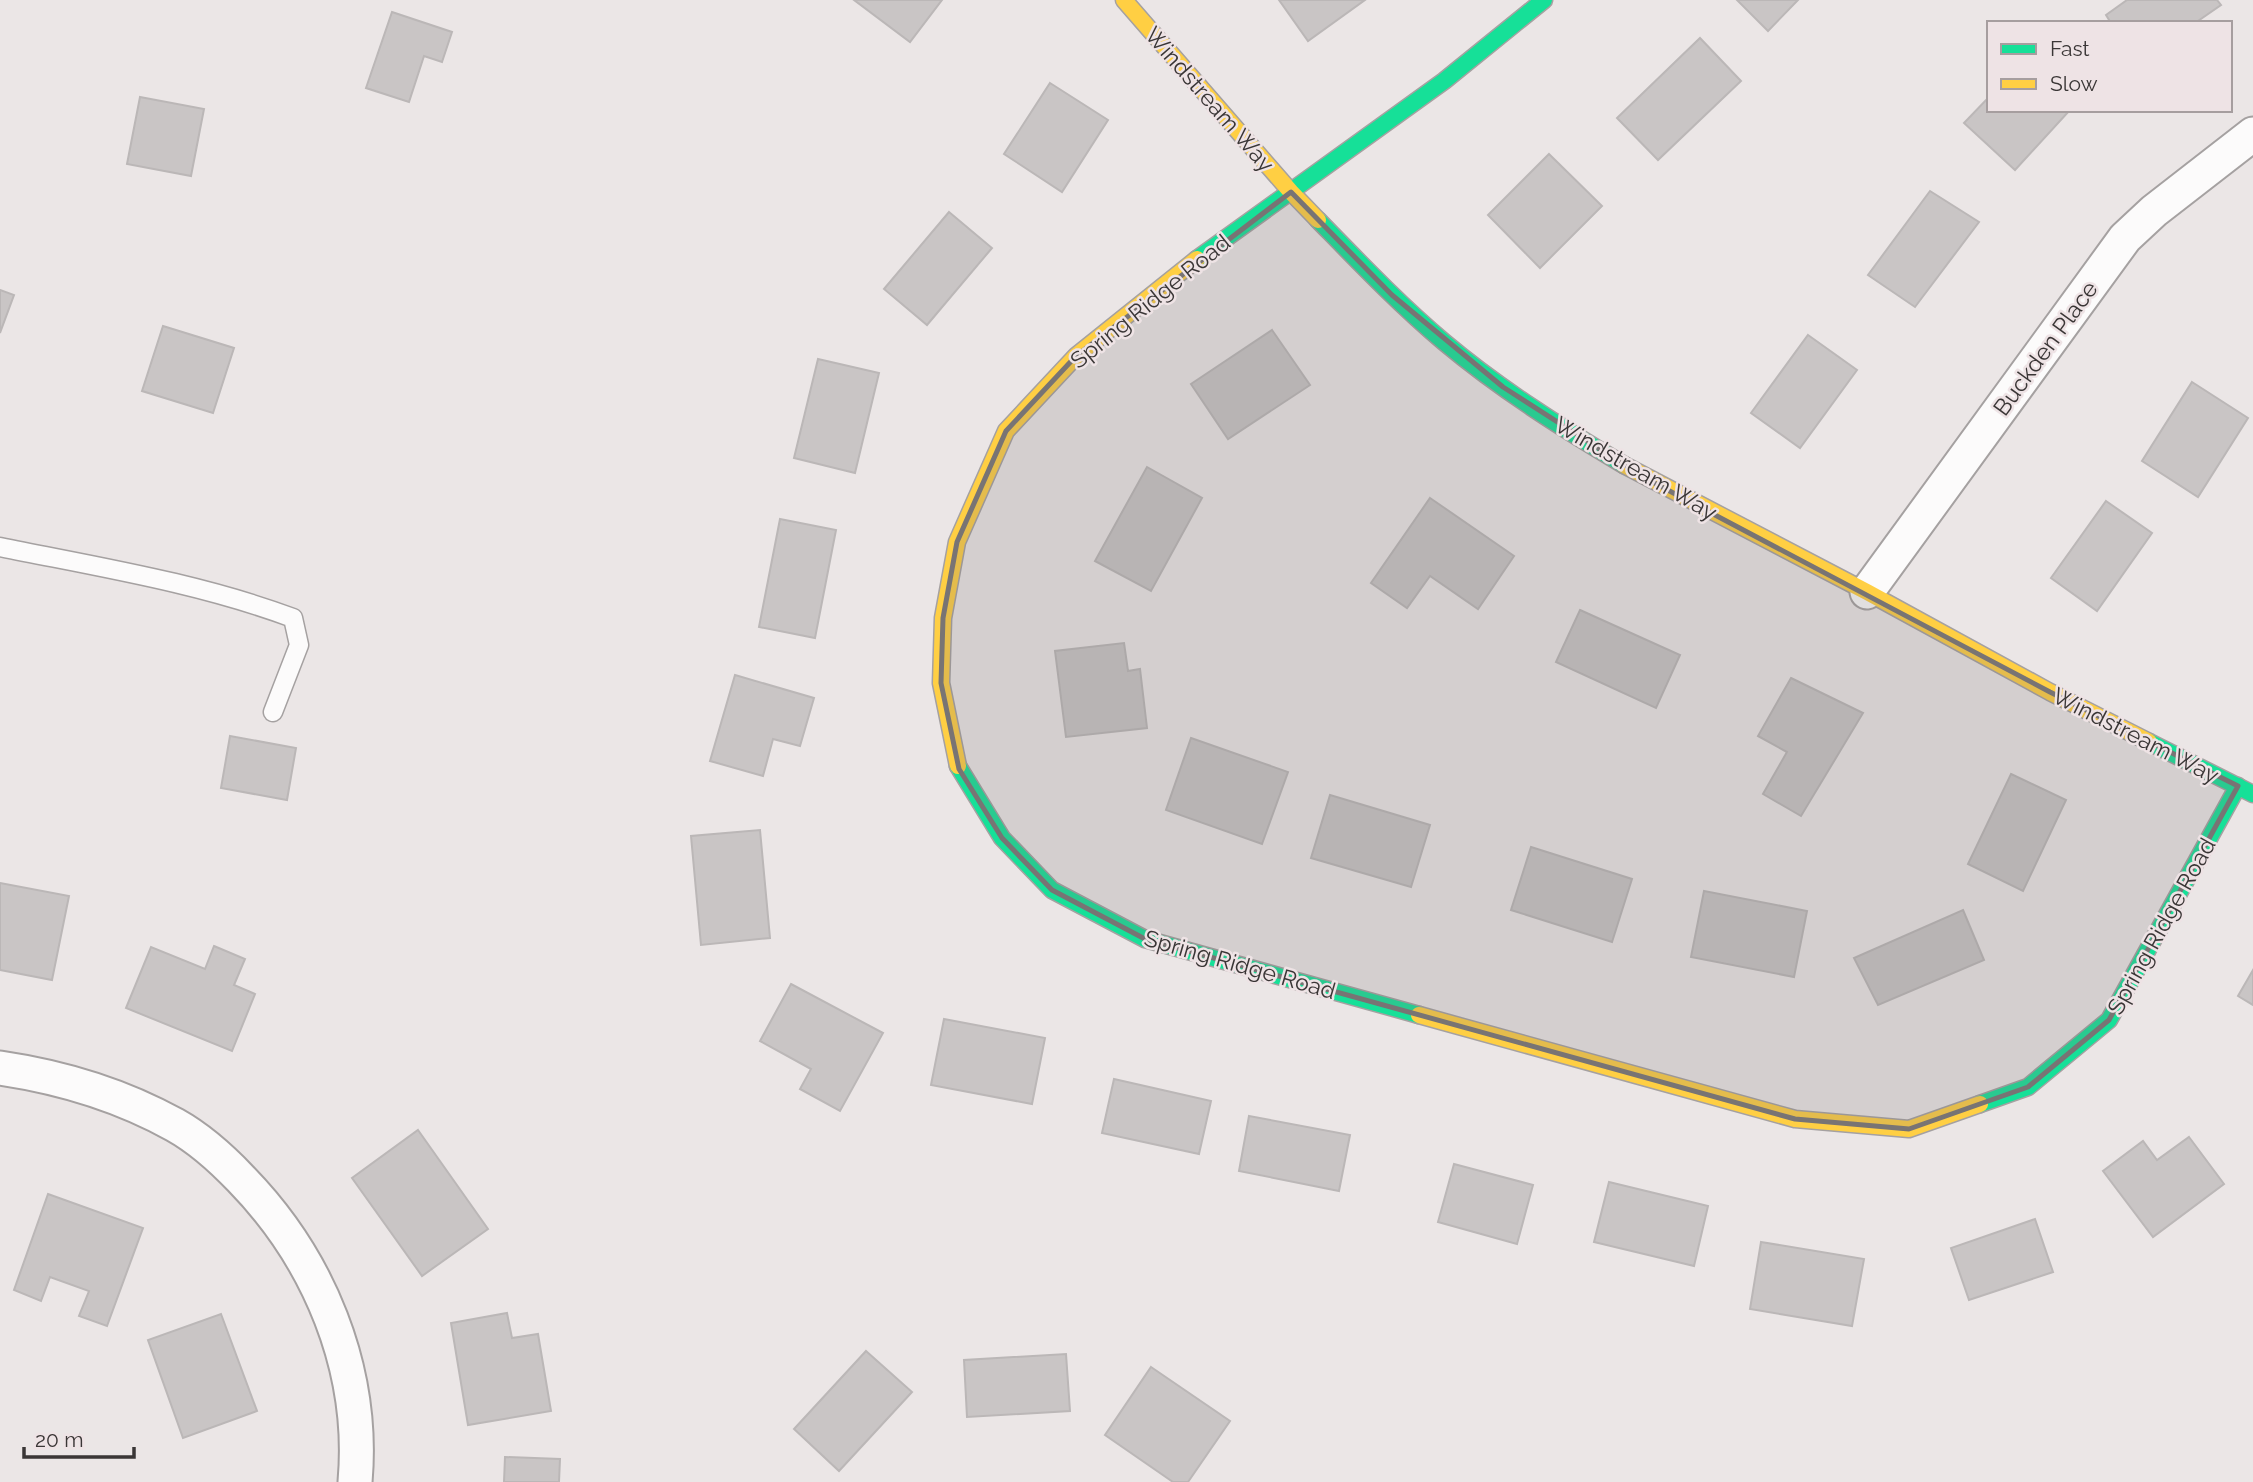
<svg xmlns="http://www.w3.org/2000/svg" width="2253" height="1482" font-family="Raleway,sans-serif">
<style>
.building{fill:#c9c5c5;stroke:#bbb7b7;stroke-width:2}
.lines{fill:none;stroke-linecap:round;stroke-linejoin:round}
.lane-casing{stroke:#a5a1a1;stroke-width:21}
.street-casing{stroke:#a5a1a1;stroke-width:37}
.fast-casing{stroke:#a5a1a1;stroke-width:19}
.slow-casing{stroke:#a5a1a1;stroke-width:19}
.lane{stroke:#fcfbfb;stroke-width:18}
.street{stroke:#fcfbfb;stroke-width:33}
.fast{stroke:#16e098;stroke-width:16}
.slow{stroke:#ffcf43;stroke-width:16}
.marked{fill:#787474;fill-opacity:0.2;stroke:#787474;stroke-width:5;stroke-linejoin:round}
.labels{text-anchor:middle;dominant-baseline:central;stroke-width:5;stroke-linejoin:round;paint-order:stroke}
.street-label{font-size:23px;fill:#3a3636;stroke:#eee3e5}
</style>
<rect width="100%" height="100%" fill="#ebe6e6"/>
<!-- building -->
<g class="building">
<polygon points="854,0 942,0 910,42"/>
<polygon points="1279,0 1365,0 1308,41"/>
<polygon points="1737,0 1798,0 1768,31"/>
<polygon points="2127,0 2217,0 2221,5 2195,23 2111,23 2106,15"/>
<polygon points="392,12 452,32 442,62 424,56 409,102 366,88"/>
<polygon points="1700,38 1741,81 1658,160 1617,118"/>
<polygon points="1050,83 1108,120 1062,192 1004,154"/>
<polygon points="140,97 204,109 191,176 127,164"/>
<polygon points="1989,97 1989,110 2070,110 2015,170 1964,123"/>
<polygon points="1549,154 1602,206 1540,268 1488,215"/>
<polygon points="1930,191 1979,222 1915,307 1868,275"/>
<polygon points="949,212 992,248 927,325 884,289"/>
<polygon points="0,290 14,295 0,333"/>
<polygon points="163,326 234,348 213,413 142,391"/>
<polygon points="1272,330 1310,385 1228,439 1191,384"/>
<polygon points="1808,335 1857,370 1800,448 1751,413"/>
<polygon points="818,359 879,373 855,473 794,458"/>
<polygon points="2192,382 2248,418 2198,497 2142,461"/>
<polygon points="1147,467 1202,498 1151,591 1095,561"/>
<polygon points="1430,498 1514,556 1478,609 1430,576 1407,608 1371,583"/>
<polygon points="2106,501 2152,533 2097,611 2051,578"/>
<polygon points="780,519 836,530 815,638 759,627"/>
<polygon points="1580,610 1680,655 1656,708 1556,662"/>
<polygon points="1124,643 1128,671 1140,669 1147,728 1066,737 1055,651"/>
<polygon points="735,675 814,698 800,746 773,739 763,776 710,761"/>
<polygon points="1791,678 1863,713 1801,816 1763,794 1787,752 1758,736"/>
<polygon points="230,736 296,748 287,800 221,788"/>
<polygon points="1191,738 1288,772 1262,844 1166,810"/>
<polygon points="2011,774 2066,800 2023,891 1968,864"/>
<polygon points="1330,795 1430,825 1411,887 1311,858"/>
<polygon points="760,830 770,938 701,945 691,836"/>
<polygon points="1531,847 1632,879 1612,942 1511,910"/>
<polygon points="0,883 69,896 52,980 0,970"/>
<polygon points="1704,891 1807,911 1794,977 1691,957"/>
<polygon points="1963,910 1984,960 1878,1005 1854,958"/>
<polygon points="214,946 245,959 234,985 255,994 232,1051 126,1008 151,947 205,969"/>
<polygon points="2253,970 2253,1005 2238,996"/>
<polygon points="791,984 883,1033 840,1111 800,1089 811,1069 760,1041"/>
<polygon points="944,1019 1045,1038 1032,1104 931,1085"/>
<polygon points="1114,1079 1211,1101 1199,1154 1102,1133"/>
<polygon points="1249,1116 1350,1135 1339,1191 1239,1171"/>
<polygon points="418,1130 488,1229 422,1276 352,1178"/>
<polygon points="2189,1137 2224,1184 2153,1237 2103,1171 2143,1141 2157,1160"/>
<polygon points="1454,1164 1533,1185 1517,1244 1438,1222"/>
<polygon points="1609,1182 1708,1206 1694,1266 1594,1242"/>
<polygon points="48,1194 143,1228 107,1326 79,1316 89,1291 50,1277 41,1301 14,1290"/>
<polygon points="2035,1219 2053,1272 1969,1300 1951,1248"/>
<polygon points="1761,1242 1864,1259 1852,1326 1750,1309"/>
<polygon points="507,1313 512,1338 538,1334 551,1411 468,1425 451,1323"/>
<polygon points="221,1314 257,1411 183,1438 148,1340"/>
<polygon points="866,1351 912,1392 839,1471 794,1429"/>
<polygon points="1066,1354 1070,1411 967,1417 964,1360"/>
<polygon points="1151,1367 1230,1421 1188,1482 1173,1482 1105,1435"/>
<polygon points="505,1457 560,1459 559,1482 504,1482"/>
</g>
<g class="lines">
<!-- lane casing -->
<g class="lane-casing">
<path id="lane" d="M0 547C98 567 199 583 293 618L299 645 273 712"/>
</g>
<!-- street casing -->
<g class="street-casing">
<g id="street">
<polyline points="1867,592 2125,238 2154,211 2253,134"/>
<path d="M0 1068C61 1077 121 1095 175 1125 200 1139 222 1159 241 1179 319 1259 365 1369 355 1482"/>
</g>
</g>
<!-- fast casing -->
<g class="fast-casing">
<g id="fast">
<path d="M1318 220C1359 262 1399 304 1444 342 1500 389 1562 428 1624 465"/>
<polyline points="1197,259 1444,81 1544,0"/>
<polyline points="2149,742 2253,794"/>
<polyline points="958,766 1002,838 1052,890 1145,939 1419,1015"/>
<polyline points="1980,1104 2028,1087 2109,1020 2238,786"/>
</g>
</g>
<!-- slow casing -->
<g class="slow-casing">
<g id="slow">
<polyline points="1124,0 1291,192 1318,220"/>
<polyline points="1624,465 1867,592 2050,692 2149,742"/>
<polyline points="958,766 941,683 943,618 957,542 1006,431 1076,356 1197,259"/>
<polyline points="1419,1015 1795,1119 1909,1129 1980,1104"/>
</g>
</g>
<!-- lane -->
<use href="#lane" class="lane"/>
<!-- street -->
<use href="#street" class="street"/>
<!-- fast -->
<use href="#fast" class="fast"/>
<!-- slow -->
<use href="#slow" class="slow"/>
</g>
<!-- marked area -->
<path class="marked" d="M1291 192 1392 295 1503 387 1645 478 2050 692 2238 786 2109 1020 2028 1087 1909 1129 1795 1119 1145 939 1052 890 1002 838 959 769 941 683 943 618 957 542 1006 431 1076 356Z"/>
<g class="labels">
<!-- street labels -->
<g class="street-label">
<text transform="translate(1210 99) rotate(49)">Windstream Way</text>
<text transform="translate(1150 301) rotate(-39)">Spring Ridge Road</text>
<text transform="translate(2045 348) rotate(-54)">Buckden Place</text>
<text transform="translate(1636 468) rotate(30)">Windstream Way</text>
<text transform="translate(2136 735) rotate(27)">Windstream Way</text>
<text transform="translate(2161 926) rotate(-61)">Spring Ridge Road</text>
<text transform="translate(1240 964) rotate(16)">Spring Ridge Road</text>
</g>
</g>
<!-- legend -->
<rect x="1987" y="21" width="245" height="91" fill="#eee3e5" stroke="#a69e9f" stroke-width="2"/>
<rect x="2001" y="44" width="35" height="10" fill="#16e098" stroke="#a69e9f" stroke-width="2"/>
<text x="2050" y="56" font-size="21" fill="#3a3636">Fast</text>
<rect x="2001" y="79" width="35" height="10" fill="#ffcf43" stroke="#a69e9f" stroke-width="2"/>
<text x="2050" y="91" font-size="21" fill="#3a3636">Slow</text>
<!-- scale -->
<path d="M24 1447v10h110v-10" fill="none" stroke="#3a3636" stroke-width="3.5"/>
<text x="35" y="1447" font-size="21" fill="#3a3636" stroke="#eee3e5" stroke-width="5" paint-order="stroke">20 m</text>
</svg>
